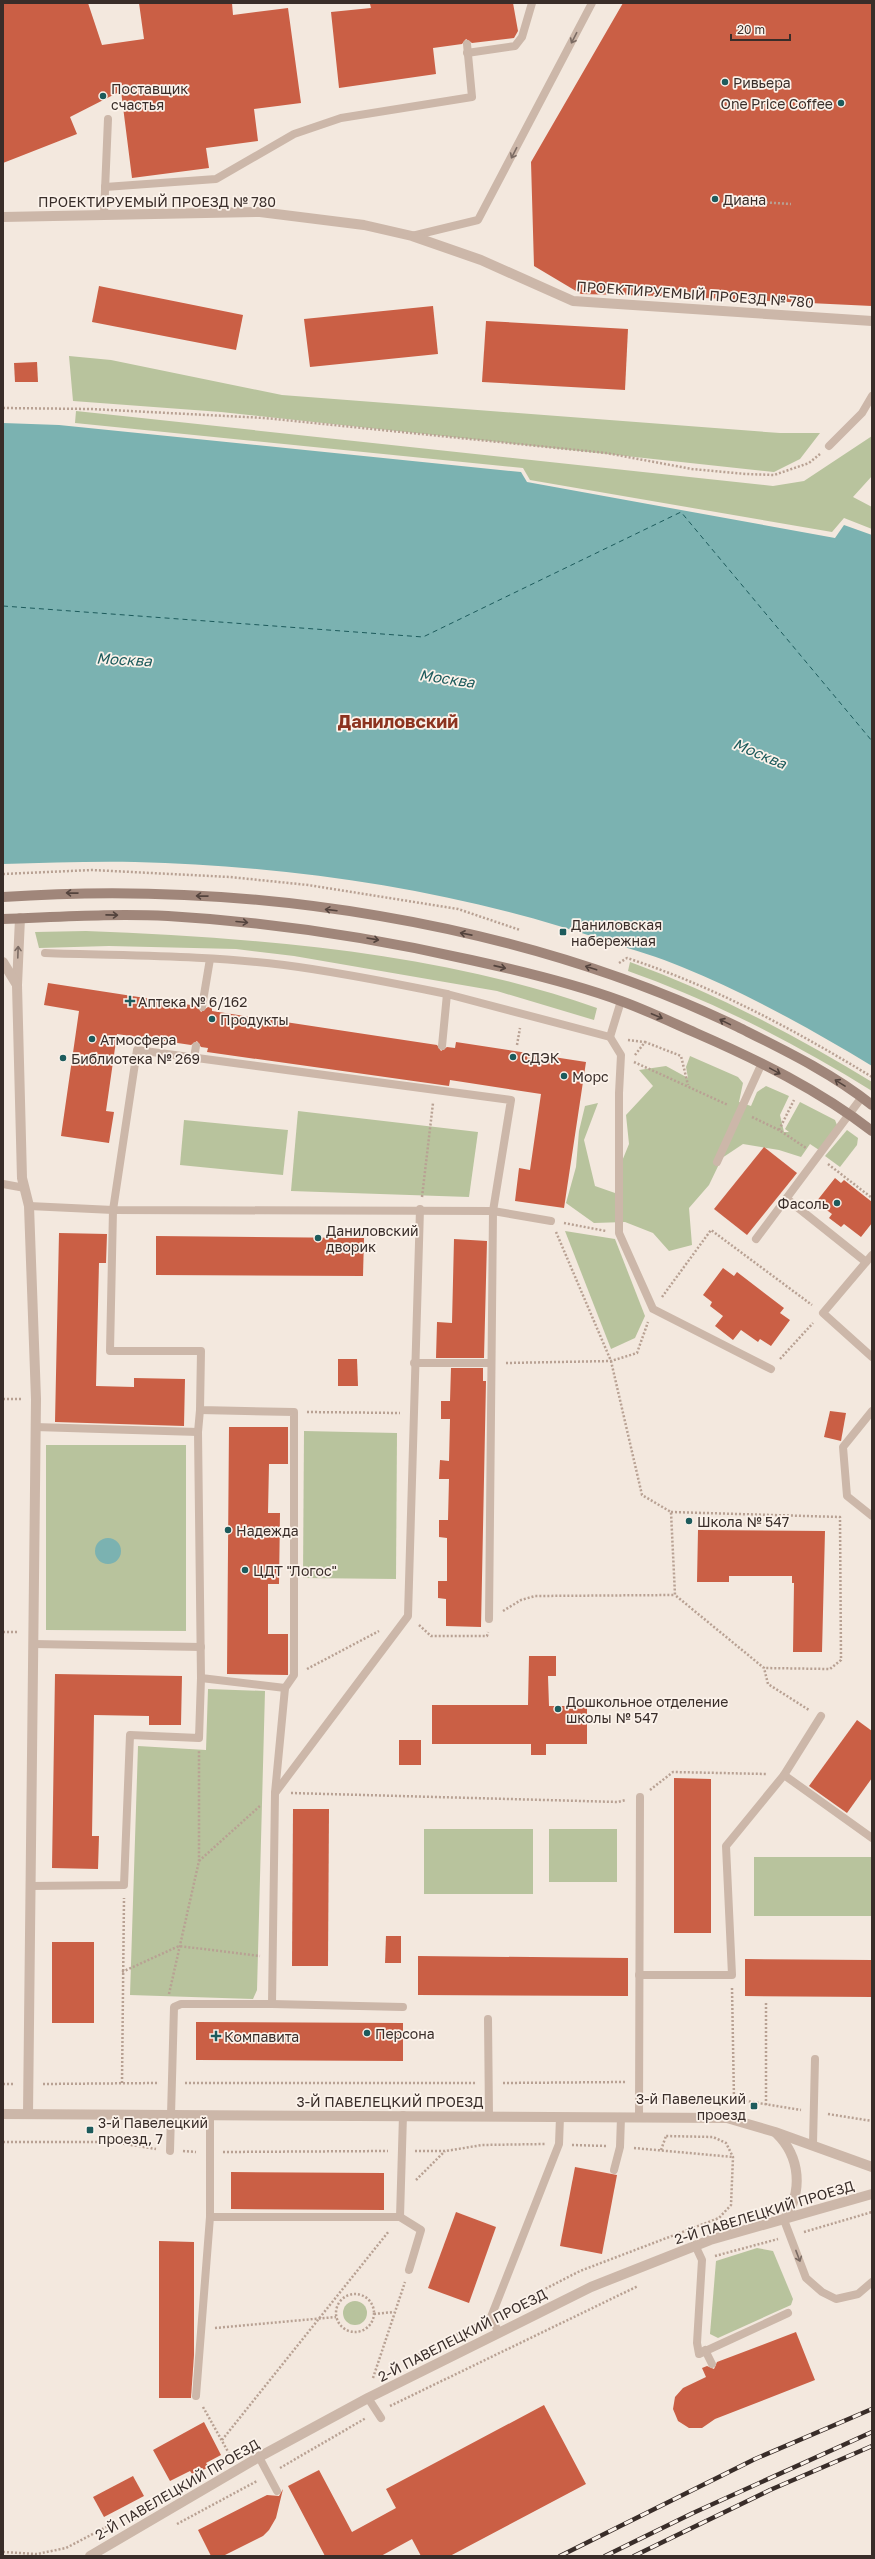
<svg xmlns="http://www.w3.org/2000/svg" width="875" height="2559" font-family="'Golos Text',sans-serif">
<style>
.green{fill:#b8c39d}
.water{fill:#7bb2b1}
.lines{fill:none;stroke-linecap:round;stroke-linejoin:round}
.ferry{stroke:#1d5b5c;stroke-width:1;stroke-dasharray:5 4;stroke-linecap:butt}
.building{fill:#ca5f45}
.path{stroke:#b8a193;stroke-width:2.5;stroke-dasharray:2 2;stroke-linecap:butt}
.service{stroke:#ccb7a9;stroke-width:8}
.minor{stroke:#ccb7a9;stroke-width:10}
.secondary{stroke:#a0867a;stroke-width:10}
.rail-casing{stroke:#392d29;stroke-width:4.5}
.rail{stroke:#fbf2ea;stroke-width:3;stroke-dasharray:9;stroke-linecap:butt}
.oneway{stroke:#7b6b63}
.oneway2{stroke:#53433d}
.poi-dot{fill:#1d5b5c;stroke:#fbf2ea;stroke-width:1.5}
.labels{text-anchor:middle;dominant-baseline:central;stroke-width:3.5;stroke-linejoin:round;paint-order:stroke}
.poi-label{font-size:14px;fill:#392d29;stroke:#fbf2ea;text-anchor:start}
.street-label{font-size:14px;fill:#392d29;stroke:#fbf2ea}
.water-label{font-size:15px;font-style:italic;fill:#1d5b5c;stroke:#fbf2ea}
.district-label{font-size:18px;font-weight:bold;fill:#8b331f;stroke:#fbf2ea}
</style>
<rect width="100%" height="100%" fill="#f3e8de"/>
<!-- green -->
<g class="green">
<polygon points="69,356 111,360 282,395 780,433 820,433 800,459 774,472 221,412 73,401"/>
<polygon points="76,411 773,486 804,481 872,436 872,476 853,497 872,507 872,529 844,518 832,532 530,480 523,468 75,423"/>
<path d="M86 931C258 938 434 951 597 1008L594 1020 497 991 294 956 236 949 109 946 39 948 35 932Z"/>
<path d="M630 962C715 993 795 1035 872 1082V1091C795 1043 713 1001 628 971Z"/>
<polygon points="690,1056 738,1077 743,1083 739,1102 751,1106 757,1092 766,1086 789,1096 780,1115 784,1132 789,1132 785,1129 800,1102 835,1120 837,1125 819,1150 810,1144 801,1157 779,1150 743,1144 722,1158 709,1185 689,1208 692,1245 669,1251 653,1233 625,1222 594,1223 566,1203 576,1167 579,1131 585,1106 598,1103 584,1140 595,1186 615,1193 618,1171 629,1144 626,1115 653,1086 639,1070 666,1066 688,1078 686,1067"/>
<polygon points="298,1111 478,1132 469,1197 291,1191"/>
<polygon points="184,1120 288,1130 283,1175 180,1165"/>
<polygon points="847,1130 858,1138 857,1145 840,1167 825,1156"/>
<polygon points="565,1231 615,1239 645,1316 635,1338 611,1349"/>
<polygon points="304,1431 397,1433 396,1579 303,1578"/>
<polygon points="46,1445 186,1445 186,1631 46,1630"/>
<polygon points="208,1689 265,1691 257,1990 253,1999 130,1995 138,1746 206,1750"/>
<rect x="424" y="1829" width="109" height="65"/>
<rect x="549" y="1829" width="68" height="53"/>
<rect x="754" y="1857" width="118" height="59"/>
<polygon points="757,2248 773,2251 793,2299 791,2305 718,2338 710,2334 716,2261"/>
<circle cx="355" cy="2313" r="12"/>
</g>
<!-- water -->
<g class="water">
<path d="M3 423 59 425 521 472 527 482 835 538 844 525 872 535V1066C811 1029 748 994 682 967 659 957 633 950 609 942 458 890 295 866 135 862 91 861 47 863 3 864Z"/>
<circle cx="108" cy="1551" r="13"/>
</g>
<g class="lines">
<!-- ferry -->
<polyline class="ferry" points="3,606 423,637 681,512 872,741"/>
</g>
<!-- building -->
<g class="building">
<polygon points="3,3 88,3 102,45 144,39 139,3 232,3 233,15 288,8 301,103 254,109 258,141 206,148 209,168 132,178 121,91 70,117 77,134 3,163"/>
<polygon points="380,3 513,3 518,31 514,38 472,43 466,39 462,44 433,48 436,74 339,88 331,12 371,8 370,4"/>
<polygon points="623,3 872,3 872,306 662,296 581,294 534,266 531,162"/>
<polygon points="99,286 243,315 236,350 92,322"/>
<polygon points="433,306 438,354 310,367 304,319"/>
<polygon points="486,321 628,329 625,390 482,382"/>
<polygon points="37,362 38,382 15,382 14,363"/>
<polygon points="48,983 197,1006 201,1012 208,1007 212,1008 212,1011 437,1045 441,1051 447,1047 455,1048 456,1042 586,1062 564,1208 515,1201 519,1168 530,1170 541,1094 450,1080 449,1086 207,1052 208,1048 201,1047 197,1041 191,1045 117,1034 106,1111 114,1112 109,1143 61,1136 79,1011 44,1005"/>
<polygon points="764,1147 797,1173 747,1235 714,1209"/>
<polygon points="835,1178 841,1183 844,1180 872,1202 872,1223 861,1237 844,1224 841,1227 829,1218 832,1214 816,1202"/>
<polygon points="59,1233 107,1234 106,1263 99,1263 96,1386 134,1387 134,1378 185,1379 184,1426 55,1422"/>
<polygon points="156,1236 364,1238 363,1276 156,1275"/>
<polygon points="454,1239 487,1241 484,1358 436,1358 437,1322 452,1323"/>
<polygon points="723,1268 734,1276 737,1272 784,1308 780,1313 790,1320 771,1346 760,1339 758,1342 741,1330 733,1340 715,1326 723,1316 710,1306 712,1302 703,1295"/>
<polygon points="338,1359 357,1359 358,1386 338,1386"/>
<polygon points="451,1368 483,1368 483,1381 486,1381 481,1627 446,1626 446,1599 438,1598 438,1581 447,1581 447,1538 439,1537 439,1520 448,1520 449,1479 439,1479 440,1460 449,1461 450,1419 441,1419 441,1401 450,1401"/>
<polygon points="830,1411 846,1413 841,1441 824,1437"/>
<polygon points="229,1427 288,1427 288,1464 269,1464 268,1513 280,1513 279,1584 268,1584 268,1634 288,1634 288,1675 227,1674"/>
<polygon points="698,1530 825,1531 822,1652 793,1652 794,1583 792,1583 792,1576 729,1576 729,1582 697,1582"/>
<polygon points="529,1656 556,1656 556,1676 548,1676 549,1706 587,1706 587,1744 546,1744 546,1755 531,1755 531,1744 432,1744 432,1705 528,1705"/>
<polygon points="55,1674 182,1676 181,1725 149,1725 149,1716 94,1715 92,1836 99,1836 98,1869 52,1868"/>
<polygon points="857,1720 872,1731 872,1778 847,1813 809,1786"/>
<rect x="399" y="1740" width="22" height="25"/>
<polygon points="674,1778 711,1779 711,1933 674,1933"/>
<polygon points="293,1809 329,1809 328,1966 292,1966"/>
<polygon points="386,1936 401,1936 401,1963 385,1963"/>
<rect x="52" y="1942" width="42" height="81"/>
<polygon points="418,1956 628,1958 628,1996 418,1995"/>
<polygon points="745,1959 872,1960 872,1997 745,1996"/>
<polygon points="196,2022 403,2023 403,2061 196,2060"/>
<polygon points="575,2167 617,2175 602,2254 560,2246"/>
<polygon points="231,2172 384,2173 384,2210 231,2209"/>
<polygon points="456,2212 496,2227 469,2303 428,2288"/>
<polygon points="159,2241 194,2242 194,2355 191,2398 159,2398"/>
<polygon points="796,2332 815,2380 715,2419 702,2428 689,2428 678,2421 673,2409 675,2397 683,2388 706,2377 702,2368 707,2366 714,2369 717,2362"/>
<polygon points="544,2405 586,2484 450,2556 421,2556 412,2539 381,2556 325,2556 288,2486 319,2470 352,2532 396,2508 386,2489"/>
<polygon points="204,2422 221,2455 206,2463 209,2467 193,2475 190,2471 170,2481 153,2450"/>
<polygon points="133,2476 144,2496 104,2517 93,2497"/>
<polygon points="283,2489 276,2518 269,2530 263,2536 223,2556 211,2556 198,2530 267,2495 279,2496"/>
</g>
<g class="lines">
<!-- path -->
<g class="path">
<polyline points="758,202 791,204"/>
<polyline points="3,408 91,409 265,418 606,453 692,469 746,474 774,475 809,463 820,454"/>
<polyline points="3,874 92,870 230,877 308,885 458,909 520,930"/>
<path d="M619 963 627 958C713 986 795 1030 872 1077"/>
<polyline points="628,1040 645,1042"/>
<polyline points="517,1045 520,1028"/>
<polyline points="635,1055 645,1042 681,1056 688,1085"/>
<polyline points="634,1062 728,1105"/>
<polyline points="752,1117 779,1130 806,1148"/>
<polyline points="779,1130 794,1100"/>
<polyline points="828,1164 872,1198"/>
<polyline points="422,1197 433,1103"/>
<polyline points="564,1223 606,1231"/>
<polyline points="556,1232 611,1361 642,1495 671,1512 675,1595 764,1668 768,1684 809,1710"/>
<polyline points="662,1297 711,1230 812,1305"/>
<polyline points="780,1359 813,1323"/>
<polyline points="506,1363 611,1361 637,1353 648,1322"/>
<polyline points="3,1399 21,1399"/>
<polyline points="307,1412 400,1413"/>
<polyline points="671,1512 840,1517 841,1660 830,1669 764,1668"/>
<polyline points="503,1611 521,1600 535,1596 675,1595"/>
<polyline points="419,1625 431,1636 487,1636 488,1632"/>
<polyline points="3,1632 18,1632"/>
<polyline points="307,1669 379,1631"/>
<polyline points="650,1790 673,1772 767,1774"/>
<polyline points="291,1793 618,1802 626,1800"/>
<polyline points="199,1861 261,1805"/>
<polyline points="122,1972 179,1946 260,1956"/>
<polyline points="732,1988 734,2099"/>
<polyline points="169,1994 199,1861 199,1751"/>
<polyline points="766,2003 766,2105"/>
<polyline points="122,2083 124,1898"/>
<polyline points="185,2083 476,2083"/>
<polyline points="503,2083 626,2082"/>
<polyline points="3,2084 14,2084"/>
<polyline points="43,2084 158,2083"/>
<polyline points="653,2099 734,2099 801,2110"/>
<polyline points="828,2114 872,2121"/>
<polyline points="3,2142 113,2142 156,2149"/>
<polyline points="572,2145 607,2146"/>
<polyline points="634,2148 733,2157"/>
<polyline points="661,2150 666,2136"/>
<polyline points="183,2151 196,2152"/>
<polyline points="415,2151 446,2151 482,2145 545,2144"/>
<polyline points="223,2152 388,2151"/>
<polyline points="416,2180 445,2151"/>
<polyline points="804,2232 872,2212"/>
<polyline points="715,2256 778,2239"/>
<circle cx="355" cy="2313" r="19"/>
<polyline points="510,2307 580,2271 719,2218 731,2205 733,2157 726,2143 713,2137 666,2136"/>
<polyline points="374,2314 394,2312"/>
<polyline points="215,2328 336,2317"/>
<polyline points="418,2355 479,2323"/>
<polyline points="373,2378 405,2282"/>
<polyline points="390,2406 638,2286"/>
<polyline points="203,2407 231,2457"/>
<polyline points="222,2440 389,2231"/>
<polyline points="280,2468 366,2418"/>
<polyline points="177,2524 257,2481"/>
<polyline points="3,2552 37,2554 66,2548 112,2524"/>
</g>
<!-- service -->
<g class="service">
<polyline points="467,53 515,46 522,37 532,3"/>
<polyline points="105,187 216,179 294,134 341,118 472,97 467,44"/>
<polyline points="104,214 108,119"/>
<polyline points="412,236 478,220 592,3"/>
<polyline points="829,446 862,413 872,396"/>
<path d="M45 953C124 956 205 955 284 965 339 972 393 983 447 994"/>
<polyline points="202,1007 210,959"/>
<polyline points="610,1037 621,1001"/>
<polyline points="442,1046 447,994 610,1037 621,1055 619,1093 619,1233 653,1309 771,1369"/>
<polyline points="194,1058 196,1046"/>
<polyline points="717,1162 762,1063"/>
<polyline points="3,1184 25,1188"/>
<polyline points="787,1199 866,1262"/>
<polyline points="29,1206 113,1210 493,1211 551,1221"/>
<polyline points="756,1239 862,1097"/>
<polyline points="872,1255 823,1313 872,1357"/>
<polyline points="414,1363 491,1363"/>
<polyline points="200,1410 198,1432 201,1678 285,1688"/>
<polyline points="872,1411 843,1447 847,1496 872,1516"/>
<polyline points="35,1427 198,1432"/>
<polyline points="33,1644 201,1647"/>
<polyline points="821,1716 784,1775 872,1838"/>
<polyline points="275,1793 285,1688 294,1675 294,1412 200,1410 201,1351 110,1351 113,1210 137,1050 511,1100 493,1211 489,1619"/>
<polyline points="31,1886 124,1885 130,1735 199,1738 201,1678"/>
<polyline points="639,1975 732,1975 726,1846 784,1775"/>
<polyline points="272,2004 275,1793 408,1616 420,1209"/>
<polyline points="488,2019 489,2116"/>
<polyline points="210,2115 210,2217 400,2217 421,2230 409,2270"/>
<polyline points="639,2117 640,1797"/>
<polyline points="813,2144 815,2059"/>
<polyline points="170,2151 174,2007 181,2004 272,2004 403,2007"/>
<polyline points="614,2170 620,2147 621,2117"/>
<polyline points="400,2217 403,2115"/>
<polyline points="784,2220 806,2278 822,2292 836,2299 858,2294 872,2282"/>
<polyline points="695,2245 702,2260 697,2343 699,2354 788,2313"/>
<polyline points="498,2331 491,2317 559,2144 560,2117"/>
<polyline points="705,2350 712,2364"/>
<polyline points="196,2396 210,2217"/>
<polyline points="368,2398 381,2418"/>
<polyline points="259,2457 277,2491"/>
</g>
<!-- minor -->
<g class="minor">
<polyline points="3,217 260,212 364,225 412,236 481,260 573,301 872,321"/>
<polyline points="20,918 17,985 22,1178 29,1206 36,1399 28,2114"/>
<polyline points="3,962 17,985"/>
<polyline points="3,2114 727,2118 775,2132 872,2167"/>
<path d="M776 2133C801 2157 803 2192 784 2220"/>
<polyline points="90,2556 259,2457 368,2398 591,2287 710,2240 872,2194"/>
</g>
<!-- secondary -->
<g class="secondary">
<path d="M3 897C246 880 518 921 738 1027 784 1050 832 1073 872 1105"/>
<path d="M3 919C58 917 113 913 168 916 270 922 370 937 471 960 521 971 572 983 621 1001 646 1010 671 1022 696 1033 758 1060 819 1090 872 1131"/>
</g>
<!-- rail casing -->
<g class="rail-casing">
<g id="rail">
<polyline points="560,2556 755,2459 872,2409"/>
<polyline points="605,2556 693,2513 872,2432"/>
<polyline points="634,2556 770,2490 872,2446"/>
</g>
</g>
<!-- rail -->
<use href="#rail" class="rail"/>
</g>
<!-- one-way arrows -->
<defs><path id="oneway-shaft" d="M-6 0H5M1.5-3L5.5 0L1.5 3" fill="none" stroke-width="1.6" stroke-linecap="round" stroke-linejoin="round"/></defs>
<g class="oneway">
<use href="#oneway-shaft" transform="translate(574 38) rotate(117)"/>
<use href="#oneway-shaft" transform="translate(514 153) rotate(117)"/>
<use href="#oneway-shaft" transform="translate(18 952) rotate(-88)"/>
<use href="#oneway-shaft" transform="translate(798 2256) rotate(69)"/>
</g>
<g class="oneway2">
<use href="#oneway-shaft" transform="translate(72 893) rotate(-179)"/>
<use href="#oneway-shaft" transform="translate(202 896) rotate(-179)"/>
<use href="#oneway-shaft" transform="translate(331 910) rotate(-173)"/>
<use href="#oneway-shaft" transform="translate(112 915) rotate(1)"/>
<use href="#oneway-shaft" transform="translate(242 922) rotate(5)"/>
<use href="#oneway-shaft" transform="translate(466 934) rotate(-169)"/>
<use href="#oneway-shaft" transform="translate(373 939) rotate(10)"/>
<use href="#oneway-shaft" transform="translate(500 967) rotate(13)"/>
<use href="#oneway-shaft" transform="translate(591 968) rotate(-162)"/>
<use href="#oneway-shaft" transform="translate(657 1016) rotate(23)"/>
<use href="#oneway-shaft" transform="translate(725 1022) rotate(-154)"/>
<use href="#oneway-shaft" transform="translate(775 1071) rotate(29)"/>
<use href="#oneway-shaft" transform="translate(840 1083) rotate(-148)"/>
</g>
<!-- markers -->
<g class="poi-dot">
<circle cx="725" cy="82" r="4"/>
<circle cx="103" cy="96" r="4"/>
<circle cx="841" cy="103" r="4"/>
<circle cx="715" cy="199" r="4"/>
<rect x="559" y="928" width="8" height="8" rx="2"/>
<path d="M128 995h4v4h4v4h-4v4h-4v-4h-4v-4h4z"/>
<circle cx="212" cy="1019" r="4"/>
<circle cx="92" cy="1039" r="4"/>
<circle cx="513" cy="1057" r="4"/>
<circle cx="63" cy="1058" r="4"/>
<circle cx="564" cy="1076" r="4"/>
<circle cx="837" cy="1203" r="4"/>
<circle cx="318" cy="1238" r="4"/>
<circle cx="689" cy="1521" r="4"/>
<circle cx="228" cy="1530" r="4"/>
<circle cx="245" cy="1570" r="4"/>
<circle cx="558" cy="1709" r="4"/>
<circle cx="367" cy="2033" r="4"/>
<path d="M214 2030h4v4h4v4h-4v4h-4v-4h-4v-4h4z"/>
<rect x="750" y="2102" width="8" height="8" rx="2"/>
<rect x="86" y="2126" width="8" height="8" rx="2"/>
</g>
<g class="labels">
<!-- poi labels -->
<g class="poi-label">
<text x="733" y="82">Ривьера</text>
<text x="111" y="88">Поставщик<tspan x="111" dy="16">счастья</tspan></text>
<text x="833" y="103" text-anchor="end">One Price Coffee</text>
<text x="723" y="199">Диана</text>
<text x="571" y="924">Даниловская<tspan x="571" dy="16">набережная</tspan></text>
<text x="138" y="1001">Аптека № 6/162</text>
<text x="220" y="1019">Продукты</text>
<text x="100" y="1039">Атмосфера</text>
<text x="521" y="1057">СДЭК</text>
<text x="71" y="1058">Библиотека № 269</text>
<text x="572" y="1076">Морс</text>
<text x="829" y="1203" text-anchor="end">Фасоль</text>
<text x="326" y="1230">Даниловский<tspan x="326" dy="16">дворик</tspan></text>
<text x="697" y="1521">Школа № 547</text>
<text x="236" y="1530">Надежда</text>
<text x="253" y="1570">ЦДТ "Логос"</text>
<text x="566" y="1701">Дошкольное отделение<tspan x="566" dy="16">школы № 547</tspan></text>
<text x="375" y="2033">Персона</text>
<text x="224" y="2036">Компавита</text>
<text x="746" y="2098" text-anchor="end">3-й Павелецкий<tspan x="746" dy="16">проезд</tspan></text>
<text x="98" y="2122">3-й Павелецкий<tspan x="98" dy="16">проезд, 7</tspan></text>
</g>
<!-- street labels -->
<g class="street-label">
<text x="157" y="201">ПРОЕКТИРУЕМЫЙ ПРОЕЗД № 780</text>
<text transform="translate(695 294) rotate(4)">ПРОЕКТИРУЕМЫЙ ПРОЕЗД № 780</text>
<text x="390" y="2101">3-Й ПАВЕЛЕЦКИЙ ПРОЕЗД</text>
<text transform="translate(764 2212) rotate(-17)">2-Й ПАВЕЛЕЦКИЙ ПРОЕЗД</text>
<text transform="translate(462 2335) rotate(-27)">2-Й ПАВЕЛЕЦКИЙ ПРОЕЗД</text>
<text transform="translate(177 2489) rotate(-30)">2-Й ПАВЕЛЕЦКИЙ ПРОЕЗД</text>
</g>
<!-- water labels -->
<g class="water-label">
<text transform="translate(124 659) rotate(3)">Москва</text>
<text transform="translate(447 678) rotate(8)">Москва</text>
<text transform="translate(760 753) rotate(23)">Москва</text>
</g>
<!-- district labels -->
<g class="district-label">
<text x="398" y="721">Даниловский</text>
</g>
</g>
<!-- border -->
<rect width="875" height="2559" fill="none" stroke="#392d29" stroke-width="8"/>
<!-- scale -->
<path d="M731 34v6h59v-6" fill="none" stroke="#392d29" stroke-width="2"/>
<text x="737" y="34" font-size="12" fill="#392d29" stroke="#fbf2ea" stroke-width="3" paint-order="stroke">20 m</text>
</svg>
